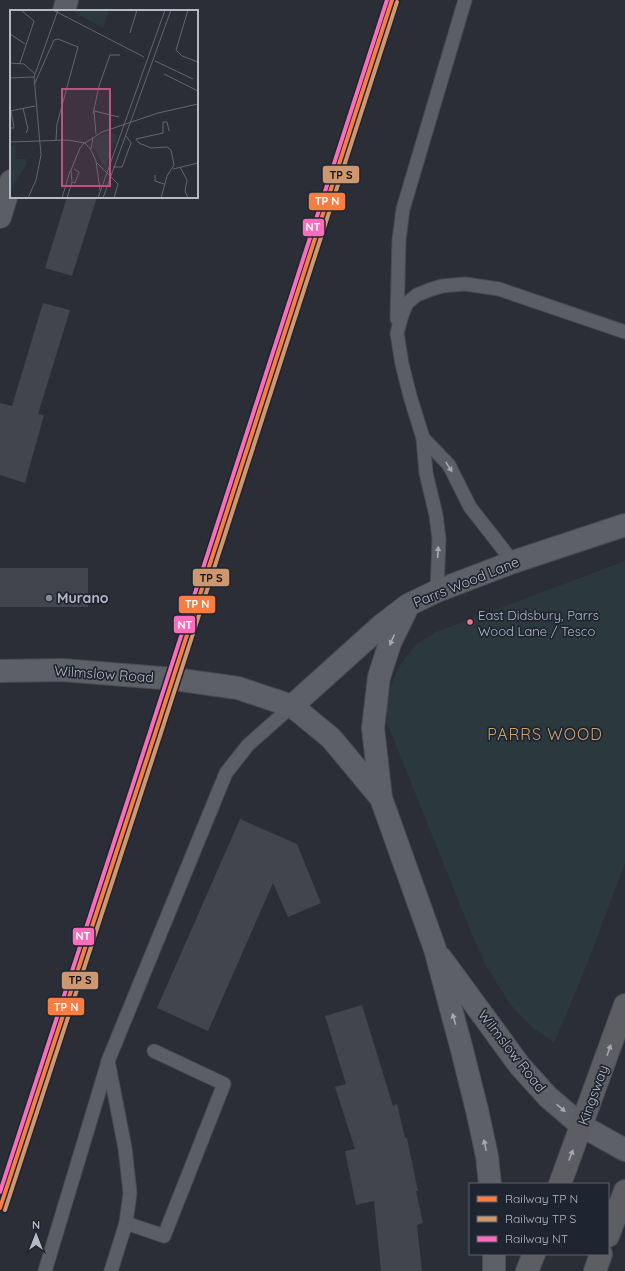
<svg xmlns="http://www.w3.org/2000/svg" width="625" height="1271" font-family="Quicksand,sans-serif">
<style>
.green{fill:#2b393f}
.building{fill:#43454c}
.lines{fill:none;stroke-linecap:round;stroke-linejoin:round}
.service-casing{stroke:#474a50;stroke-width:15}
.minor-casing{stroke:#474a50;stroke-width:24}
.primary-casing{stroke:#494b53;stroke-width:24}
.trunk-casing{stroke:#484a52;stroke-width:24}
.service{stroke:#5b5e65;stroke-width:13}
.minor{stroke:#5b5e65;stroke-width:22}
.primary{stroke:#5d6067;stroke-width:22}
.trunk{stroke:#5c5e63;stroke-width:22}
.rail-1-casing{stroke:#1f2431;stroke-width:7}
.rail-2-casing{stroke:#1f2431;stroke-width:7}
.rail-3-casing{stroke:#1f2431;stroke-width:7}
.rail-1{stroke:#f77d43;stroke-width:4}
.rail-2{stroke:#cd976f;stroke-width:4}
.rail-3{stroke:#fb6dba;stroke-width:4}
.oneway{fill:#a4a8b3}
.oneway2{fill:#a4a8b4}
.poi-dot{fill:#858994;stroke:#1f2431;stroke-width:1.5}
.bus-dot{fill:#fc738d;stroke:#1f2431;stroke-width:1.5}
.labels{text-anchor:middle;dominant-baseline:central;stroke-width:3.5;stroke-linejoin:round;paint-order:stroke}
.bus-label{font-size:13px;fill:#b6bac7;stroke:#1f2431;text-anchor:start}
.street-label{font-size:14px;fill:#b6bac7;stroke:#1f2431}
.poi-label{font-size:14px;font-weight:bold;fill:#b6bac7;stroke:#1f2431;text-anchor:start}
.quarter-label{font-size:16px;letter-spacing:1px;fill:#cba46d;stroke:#1f2431}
.inset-road{fill:none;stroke:#636670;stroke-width:1}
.view{fill:#be5181;fill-opacity:0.15;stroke:#be5181;stroke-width:2}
.inset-edge{fill:none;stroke:#b6bac7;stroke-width:2}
.line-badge{stroke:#1f2431;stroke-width:1.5}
.badge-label{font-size:11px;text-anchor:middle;font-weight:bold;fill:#fff}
.pale-badge-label{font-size:11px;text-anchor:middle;font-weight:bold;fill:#111}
</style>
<rect width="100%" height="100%" fill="#2b2e36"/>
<!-- green -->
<path class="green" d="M625 561V863L583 974 554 1043 531 1026 511 1005 487 968 469 927 387 723C385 694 395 667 415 646 420 640 429 637 436 632Z"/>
<!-- building -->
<g class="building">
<polygon points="67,197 97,197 72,276 45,268"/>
<polygon points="43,303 70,310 38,414 44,415 25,483 0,475 0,403 12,406"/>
<rect x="0" y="568" width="88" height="39"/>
<polygon points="240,819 297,844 321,903 288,917 273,883 208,1031 157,1008"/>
<polygon points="362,1005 393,1106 397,1104 405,1138 407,1138 418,1191 416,1191 423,1223 417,1225 422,1271 381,1271 374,1201 356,1205 345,1151 355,1149 335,1087 346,1084 325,1016"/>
</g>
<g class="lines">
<!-- service casing -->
<g class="service-casing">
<g id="service">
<polyline points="397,319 399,240 403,209 465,0"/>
<polyline points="423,438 449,465 470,507 513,562"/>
<polyline points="437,591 439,539 436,515 426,473 423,438 410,396 402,364 397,333 402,315 407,303 417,295 429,290 442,286 465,284 499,289 625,332"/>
<polyline points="126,1223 164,1236 224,1084 154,1051"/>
<polyline points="45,1271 108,1062"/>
<polyline points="111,1271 126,1223 130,1193 125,1148 108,1061 226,773 248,745 292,706"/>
</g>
</g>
<!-- minor casing -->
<g class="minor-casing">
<g id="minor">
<polyline points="64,11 67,0"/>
<polyline points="0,217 11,181"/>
</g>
</g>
<!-- primary casing -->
<g class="primary-casing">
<g id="primary">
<polyline points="0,671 62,670 174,679 238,688 292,706 331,738 381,798 435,949 462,1050 477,1110 487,1156 490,1184"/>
<polyline points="292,706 382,625 408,605 437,591 513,562 625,525"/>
<polyline points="381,798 373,728 379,677 390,643 407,608"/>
<polyline points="441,958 520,1066 548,1097 582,1126 625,1150"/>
<polyline points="494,1271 494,1254"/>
</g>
</g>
<!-- trunk casing -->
<g class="trunk-casing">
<g id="trunk">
<polyline points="560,1184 625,1005"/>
<polyline points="608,1236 625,1191"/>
<polyline points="527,1271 534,1254"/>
<polyline points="595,1271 601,1254"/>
</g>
</g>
<!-- service -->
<use href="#service" class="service"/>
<!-- minor -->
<use href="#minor" class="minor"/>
<!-- primary -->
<use href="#primary" class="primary"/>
<!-- trunk -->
<use href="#trunk" class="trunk"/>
<!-- rail-1 casing -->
<g class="rail-1-casing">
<polyline id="rail-1" points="0,1208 154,737 392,0"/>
</g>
<!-- rail-2 casing -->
<g class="rail-2-casing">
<polyline id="rail-2" points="5,1210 159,739 397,2"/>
</g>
<!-- rail-3 casing -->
<g class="rail-3-casing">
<polyline id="rail-3" points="0,1192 149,735 387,0"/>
</g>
<!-- rail-1 -->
<use href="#rail-1" class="rail-1"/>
<!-- rail-2 -->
<use href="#rail-2" class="rail-2"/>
<!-- rail-3 -->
<use href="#rail-3" class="rail-3"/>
</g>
<!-- one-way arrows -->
<defs><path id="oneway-solid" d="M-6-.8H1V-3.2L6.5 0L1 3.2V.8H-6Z"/></defs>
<g class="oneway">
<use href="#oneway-solid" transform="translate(449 467) rotate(57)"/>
<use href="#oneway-solid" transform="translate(438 552) rotate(-87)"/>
<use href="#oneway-solid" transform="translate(609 1050) rotate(-71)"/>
<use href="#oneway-solid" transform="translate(571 1155) rotate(-69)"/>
</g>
<g class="oneway2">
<use href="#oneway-solid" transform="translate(392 640) rotate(114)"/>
<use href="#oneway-solid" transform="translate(454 1019) rotate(-106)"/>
<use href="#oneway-solid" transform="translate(561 1108) rotate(41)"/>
<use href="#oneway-solid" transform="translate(485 1145) rotate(-102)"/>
</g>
<!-- markers -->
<circle class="poi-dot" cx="49" cy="598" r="4"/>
<circle class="bus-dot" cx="470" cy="622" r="3.5"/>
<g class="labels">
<!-- bus labels -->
<g class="bus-label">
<text x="478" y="615">East Didsbury, Parrs<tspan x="478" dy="16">Wood Lane / Tesco</tspan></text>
</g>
<!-- street labels -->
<g class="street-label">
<text transform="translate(466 582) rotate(-22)">Parrs Wood Lane</text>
<text transform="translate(104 674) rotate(4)">Wilmslow Road</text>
<text transform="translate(512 1051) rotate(52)">Wilmslow Road</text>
<text transform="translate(593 1095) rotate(-70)">Kingsway</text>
</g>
<!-- poi labels -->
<g class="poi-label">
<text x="57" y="598">Murano</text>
</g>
<!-- quarter labels -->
<g class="quarter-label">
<text x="545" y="734">PARRS WOOD</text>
</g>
</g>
<!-- overview -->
<g transform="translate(10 10)">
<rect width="188" height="188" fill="#2b2e36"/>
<path d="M60 0H99L93 18ZM102 121 107 126 95 159 82 134 84 128ZM5 135 6 149H16V155L0 181V136Z" fill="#2b393f"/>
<path class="inset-road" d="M43 0 134 47M178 0 166 40 172 46 188 52M120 23 127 0M0 24 15 34M145 51 183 69M0 53 14 54 25 64M10 53 24 11 11 0M154 64 188 81M0 68 24 67M24 75 44 30 48 29 68 37 47 114 46 130M13 98 18 119 16 123M0 101 25 96M83 104 89 76 100 45H110M0 118H4L1 101M86 124 84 101 109 107M0 132 57 130 75 133 81 140 86 151 90 180M75 133 92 122 148 103 188 94M81 139 83 127M87 153 101 167M103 157H112L121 133 116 126M170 157 177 170 175 181 178 188M163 159 188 153M145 165V171L154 174M101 167 108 174 104 188M62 172 65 173 69 162 64 159M18 188 26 170 31 145 24 67 48 0M52 188 60 161M57 188 62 172 61 160 70 138 74 133M88 188 155 0M93 188 161 0M151 188 157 166 164 155 161 140 157 137 141 138 129 133 126 129 153 123V112H157L159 121"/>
<path class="view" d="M52 79H100V176H52Z"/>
<rect width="188" height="188" class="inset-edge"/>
</g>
<g class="line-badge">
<rect x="322" y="165" width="38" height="19" rx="4" fill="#cd976f"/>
<rect x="308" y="192" width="38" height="19" rx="4" fill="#f77d43"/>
<rect x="302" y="218" width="23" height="19" rx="4" fill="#fb6dba"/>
<rect x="192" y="568" width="38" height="19" rx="4" fill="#cd976f"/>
<rect x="178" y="595" width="38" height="19" rx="4" fill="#f77d43"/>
<rect x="173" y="615" width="23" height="19" rx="4" fill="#fb6dba"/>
<rect x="72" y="927" width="23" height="19" rx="4" fill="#fb6dba"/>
<rect x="61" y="971" width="38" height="19" rx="4" fill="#cd976f"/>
<rect x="47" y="997" width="38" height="19" rx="4" fill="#f77d43"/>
</g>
<g class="badge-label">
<text x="327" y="205">TP N</text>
<text x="313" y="231">NT</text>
<text x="197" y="608">TP N</text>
<text x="185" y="629">NT</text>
<text x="83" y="940">NT</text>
<text x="66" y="1011">TP N</text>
</g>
<g class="pale-badge-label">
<text x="341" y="179">TP S</text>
<text x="211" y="582">TP S</text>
<text x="80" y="984">TP S</text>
</g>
<!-- legend -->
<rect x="469" y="1183" width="140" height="72" fill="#1f2431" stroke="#5b606d"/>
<rect x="477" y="1196" width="20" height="6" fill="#f77d43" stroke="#5b606d"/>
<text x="505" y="1203" font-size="12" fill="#b6bac7">Railway TP N</text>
<rect x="477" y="1216" width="20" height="6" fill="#cd976f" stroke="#5b606d"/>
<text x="505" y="1223" font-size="12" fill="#b6bac7">Railway TP S</text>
<rect x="477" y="1236" width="20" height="6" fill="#fb6dba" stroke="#5b606d"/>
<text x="505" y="1243" font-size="12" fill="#b6bac7">Railway NT</text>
<!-- north arrow -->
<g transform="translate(36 1235)" stroke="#1f2431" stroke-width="3" paint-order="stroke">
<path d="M0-3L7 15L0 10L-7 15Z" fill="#b6bac7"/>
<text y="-6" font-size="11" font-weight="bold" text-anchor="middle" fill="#b6bac7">N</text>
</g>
</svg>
